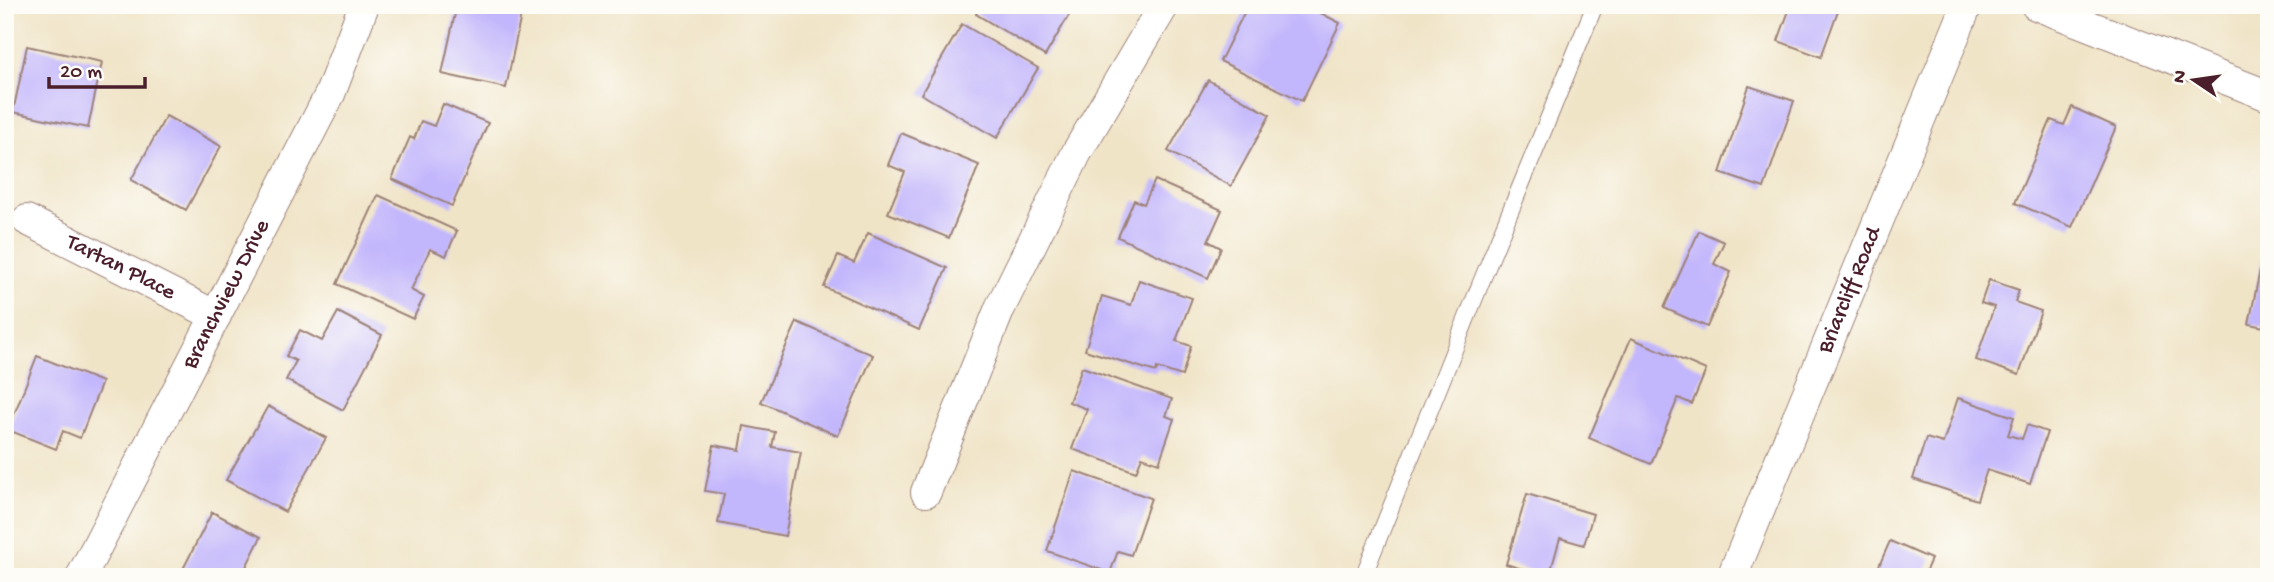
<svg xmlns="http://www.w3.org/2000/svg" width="2274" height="582" font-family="'Gochi Hand',sans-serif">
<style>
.building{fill:#c2b6fc}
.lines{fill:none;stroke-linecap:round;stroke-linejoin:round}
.lane-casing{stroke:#9d8279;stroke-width:18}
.street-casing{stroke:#9d8279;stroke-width:32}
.lane{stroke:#fff;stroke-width:16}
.street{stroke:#fff;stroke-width:30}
.labels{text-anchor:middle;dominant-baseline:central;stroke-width:6;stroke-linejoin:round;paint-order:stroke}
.street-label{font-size:23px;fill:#4a1f2b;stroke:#fdfcf7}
</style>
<rect width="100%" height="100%" fill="#fdfcf7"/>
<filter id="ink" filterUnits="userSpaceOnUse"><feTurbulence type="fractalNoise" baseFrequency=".0143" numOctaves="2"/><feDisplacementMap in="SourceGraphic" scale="14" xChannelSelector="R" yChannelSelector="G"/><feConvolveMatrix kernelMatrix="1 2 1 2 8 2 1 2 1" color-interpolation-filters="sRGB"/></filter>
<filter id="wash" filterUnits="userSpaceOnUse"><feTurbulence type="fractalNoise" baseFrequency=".00686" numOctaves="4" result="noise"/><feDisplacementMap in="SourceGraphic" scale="28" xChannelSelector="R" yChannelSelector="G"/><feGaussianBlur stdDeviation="1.57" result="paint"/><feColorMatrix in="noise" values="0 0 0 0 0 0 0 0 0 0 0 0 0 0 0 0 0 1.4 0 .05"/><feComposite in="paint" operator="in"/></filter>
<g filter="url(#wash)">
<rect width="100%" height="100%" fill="#f0e4c7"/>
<g id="blocks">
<!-- building -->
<g class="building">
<polygon points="473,5 523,5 506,88 442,74 456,9 472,12"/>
<polygon points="980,5 1075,5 1045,56 976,14"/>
<polygon points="1248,5 1305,5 1340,23 1302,101 1220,61"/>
<polygon points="1791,5 1840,5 1821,57 1778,41"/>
<polygon points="962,24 1038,68 997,138 921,94"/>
<polygon points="27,46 102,62 88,128 13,112"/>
<polygon points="1208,80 1270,115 1231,186 1168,151"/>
<polygon points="1749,86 1794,101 1764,188 1720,173"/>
<polygon points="443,104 488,123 452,206 392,179 410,137 414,139 421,121 434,126"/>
<polygon points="2072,107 2116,127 2072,227 2015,203 2051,120 2064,125"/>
<polygon points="166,116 221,146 186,210 131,180"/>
<polygon points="901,133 979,165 949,238 888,213 905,172 888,165"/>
<polygon points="1155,180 1222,210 1208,241 1221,248 1208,278 1118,237 1134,200 1144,204"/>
<polygon points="378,195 457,231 446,256 430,249 411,290 424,297 413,319 337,284"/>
<polygon points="1699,231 1724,242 1714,264 1731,272 1707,327 1664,308"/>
<polygon points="868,233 947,268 919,330 824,287 838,256 854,263"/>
<polygon points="2263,255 2269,256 2269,328 2249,324"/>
<polygon points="1139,280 1192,298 1176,341 1191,346 1182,376 1157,368 1156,372 1085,350 1102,296 1131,305"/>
<polygon points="1989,280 2019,290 2015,302 2041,311 2019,375 1976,360 1994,307 1981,303"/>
<polygon points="338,312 382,335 343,410 286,380 296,361 286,356 300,330 322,341"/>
<polygon points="797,322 873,355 838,436 761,402"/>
<polygon points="1631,338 1706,370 1692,404 1678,398 1651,464 1589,438"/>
<polygon points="37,356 102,382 80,438 63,431 56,449 8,430"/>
<polygon points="1082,367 1172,399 1166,416 1174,419 1159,463 1142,457 1136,472 1072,449 1087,409 1069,402"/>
<polygon points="1958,398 2014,417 2008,435 2022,439 2027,425 2047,432 2030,484 1987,470 1977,500 1913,479 1926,438 1943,443"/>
<polygon points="268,406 326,438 285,512 226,480"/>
<polygon points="744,426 775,432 772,447 801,452 785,536 718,523 724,494 705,491 714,445 740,450"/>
<polygon points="1074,471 1151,498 1131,555 1118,551 1110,573 1047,551"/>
<polygon points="1527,494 1593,514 1584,545 1560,538 1549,577 1506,564"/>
<polygon points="212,512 261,537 241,577 179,577"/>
<polygon points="1890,541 1931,559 1923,577 1874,577"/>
</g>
</g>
</g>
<g filter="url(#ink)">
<use href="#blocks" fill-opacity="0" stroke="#9d8279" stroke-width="2"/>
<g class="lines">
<!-- lane casing -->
<g class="lane-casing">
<polyline id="lane" points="1363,577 1482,280 1595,5"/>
</g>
<!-- street casing -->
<g class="street-casing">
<g id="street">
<polyline points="2036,5 2269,96"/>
<path id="s1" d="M27 220 216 316"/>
<polyline points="926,492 1000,308 1077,152 1164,5"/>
<path id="s2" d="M81 577 330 94 364 5"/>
<path id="s3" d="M1732 577 1967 5"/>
</g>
</g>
<!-- lane -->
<use href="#lane" class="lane"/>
<!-- street -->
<use href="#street" class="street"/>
</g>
</g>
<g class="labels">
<!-- street labels -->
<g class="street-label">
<text stroke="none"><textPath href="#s1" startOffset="105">Tartan Place</textPath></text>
<text stroke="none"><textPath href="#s3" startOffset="310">Briarcliff Road</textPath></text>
<text stroke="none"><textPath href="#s2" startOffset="318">Branchview Drive</textPath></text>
</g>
</g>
<!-- margin -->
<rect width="2274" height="582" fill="none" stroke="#fdfcf7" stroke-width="28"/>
<!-- north arrow -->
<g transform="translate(2194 80) rotate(283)" stroke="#fdfcf7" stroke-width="5" paint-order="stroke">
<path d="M0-5L12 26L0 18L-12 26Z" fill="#4a1f2b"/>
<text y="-10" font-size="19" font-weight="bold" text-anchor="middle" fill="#4a1f2b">N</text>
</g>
<!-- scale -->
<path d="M49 77v10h96v-10" fill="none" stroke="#4a1f2b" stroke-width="3.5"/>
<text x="60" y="77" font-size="21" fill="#4a1f2b" stroke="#fdfcf7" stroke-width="5" paint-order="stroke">20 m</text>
</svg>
